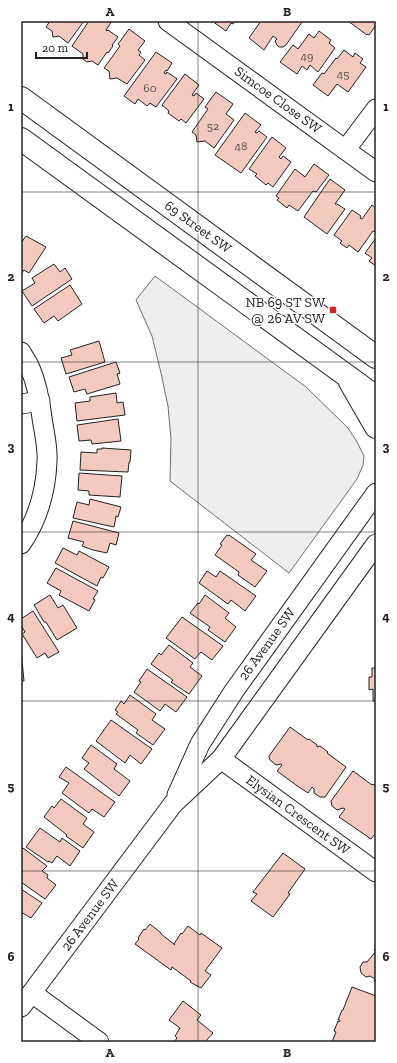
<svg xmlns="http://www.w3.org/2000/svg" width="397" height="1063" font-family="'Zilla Slab',serif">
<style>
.green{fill:#eee;stroke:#6f6f6f}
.building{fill:#f3c9c0;stroke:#222}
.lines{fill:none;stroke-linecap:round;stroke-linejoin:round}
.minor-casing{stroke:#222;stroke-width:21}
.major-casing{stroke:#222;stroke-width:24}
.minor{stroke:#fff;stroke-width:19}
.major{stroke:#fff;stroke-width:22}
.grid{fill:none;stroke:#222;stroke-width:1;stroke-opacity:0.55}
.poi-dot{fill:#c62828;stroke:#fff;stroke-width:1.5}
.labels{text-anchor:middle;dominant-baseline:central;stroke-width:3;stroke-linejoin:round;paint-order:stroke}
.number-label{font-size:12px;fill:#564c4a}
.street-label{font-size:14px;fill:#222;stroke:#fff}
.poi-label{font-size:14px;fill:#222;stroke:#fff;text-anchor:end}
.neatline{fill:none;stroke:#222;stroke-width:1.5}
.grid-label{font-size:13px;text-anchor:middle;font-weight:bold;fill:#222}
</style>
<rect width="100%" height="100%" fill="#fff"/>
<!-- green -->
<polygon class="green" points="155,276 306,387 348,428 357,442 364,456 363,465 357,479 289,573 170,481 171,439 168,406 161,373 152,336 136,300"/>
<!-- building -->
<g class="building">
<polygon points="50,21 84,21 68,43 59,36 53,37 52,31 46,27"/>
<polygon points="89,21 112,21 106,30 107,31 108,30 118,37 112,45 113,46 108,53 107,52 98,65 92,61 87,62 83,59 83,54 72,46"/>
<polygon points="212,21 235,21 233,24 231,23 226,31"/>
<polygon points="261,21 300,21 302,22 286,45 283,47 279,47 277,45 275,41 277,39 273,36 264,50 249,38"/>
<polygon points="348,21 376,21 376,25 369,35 367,34 367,35"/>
<polygon points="129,29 145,41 138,50 141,52 139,55 145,60 127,84 117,78 110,79 109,71 104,68 120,46 118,44"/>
<polygon points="319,31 331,40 329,43 335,48 318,72 310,65 307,70 302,66 297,74 280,62 293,45 298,49 309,34 314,38"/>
<polygon points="344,50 353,57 355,53 363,59 360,63 366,67 348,92 337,84 328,96 313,85 322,73 324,74 336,58 337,59"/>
<polygon points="156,52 172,63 167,71 166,70 164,73 166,74 167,72 177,79 156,107 150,103 147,106 138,99 135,104 124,96"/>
<polygon points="185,74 199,85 192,95 194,96 196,93 204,99 186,123 181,119 179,121 168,113 169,111 162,105"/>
<polygon points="216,92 233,104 226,114 234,120 214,148 205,141 197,142 196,135 192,132 208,109 205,107"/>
<polygon points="245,113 261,125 255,132 257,133 259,131 267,137 241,173 215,155"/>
<polygon points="272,137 286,148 279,157 281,159 283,156 291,162 273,187 268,183 266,185 255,176 257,174 249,169"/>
<polygon points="314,164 329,175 316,192 313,191 298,211 289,205 287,208 277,200 279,198 276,196 295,169 305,177"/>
<polygon points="330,179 345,190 335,204 337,204 345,209 327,234 304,217"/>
<polygon points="372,205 376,208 376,232 373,231 358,252 349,245 347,248 340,243 342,241 334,235 352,210 361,216 360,218 362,219"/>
<polygon points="26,236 46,247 29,273 24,270 21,274 21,243"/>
<polygon points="376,238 376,266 369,261 372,258 365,253"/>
<polygon points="54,264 60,272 65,268 72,279 32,306 22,291 35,283 32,278"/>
<polygon points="70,285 82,304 58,321 54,316 44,323 34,309"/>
<polygon points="99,341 105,362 66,374 61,358 72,355 70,350"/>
<polygon points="116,362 120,373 117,374 120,384 87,394 85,389 74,392 69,377"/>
<polygon points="116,393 117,403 123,402 125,415 77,421 75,403 90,401 90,397"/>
<polygon points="118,419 121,441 92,444 91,440 79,441 77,425"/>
<polygon points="102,448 131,450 130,462 129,462 128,472 80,470 81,452 97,453 97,449 102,449"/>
<polygon points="79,473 122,476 120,497 89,495 89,491 78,490"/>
<polygon points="90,499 121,507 118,517 116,516 114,527 73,518 77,502 89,505"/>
<polygon points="73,521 119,533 116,545 110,543 107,553 93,550 82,546 84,542 68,538"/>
<polygon points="227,535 229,536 229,535 256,554 251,560 267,571 255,587 238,575 239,572 215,555 222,545 220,544"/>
<polygon points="63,548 77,555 79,551 109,567 103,578 101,577 97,586 55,563"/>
<polygon points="56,568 98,591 93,599 95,600 89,611 59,595 61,591 47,583"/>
<polygon points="207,571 216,577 220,571 256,596 245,611 231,600 228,604 199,583"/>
<polygon points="50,595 58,608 63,605 77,628 57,640 46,622 44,622 34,605"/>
<polygon points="205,595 229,613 225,618 236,627 225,642 208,630 210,627 190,613 198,603 199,604"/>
<polygon points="33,611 59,652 48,658 45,653 37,658 22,634 25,632 21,625 21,619"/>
<polygon points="182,617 223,646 212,660 201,652 195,659 166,638"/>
<polygon points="169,645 193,663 190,667 202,676 189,694 171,682 173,680 151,664 159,653 161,655"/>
<polygon points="21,650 24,681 21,681"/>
<polygon points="372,668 376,668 376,701 373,701 373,689 369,690 369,677 372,677"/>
<polygon points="147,669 187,697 176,712 165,704 160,711 134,692 141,682 139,681"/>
<polygon points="130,695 156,714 152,720 165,729 153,745 136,733 138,730 116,714 118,712 115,710 121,701 124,704"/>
<polygon points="111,720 152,749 141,764 130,755 125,763 96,741"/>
<polygon points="290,727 308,740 309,739 317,745 317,747 320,746 328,752 327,753 346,767 325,797 320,797 314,793 314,789 312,787 308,793 296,785 277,771 282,765 281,764 276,765 270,760 269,756"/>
<polygon points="91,745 117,764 114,769 130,781 119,796 84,769 89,763 82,758"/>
<polygon points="66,767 105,795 115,802 104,817 92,809 89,813 62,793 69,783 59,777"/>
<polygon points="353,771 372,785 373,784 376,787 376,833 371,839 339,817 345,809 343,808 337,810 332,806 331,801"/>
<polygon points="61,799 87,818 83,824 94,832 83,848 66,836 67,835 44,817 52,806 54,808"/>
<polygon points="40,828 60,842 62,838 80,851 70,866 57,856 52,863 49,861 48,862 26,847"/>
<polygon points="23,848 47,866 42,871 48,875 47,878 56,885 45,899 21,882 21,851"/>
<polygon points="283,853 305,869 288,893 290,894 273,917 251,901 257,894 253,892"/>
<polygon points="21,889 42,903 31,918 21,912"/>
<polygon points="150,924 161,933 161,934 175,945 174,944 181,933 182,934 188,926 200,935 201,933 222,948 205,971 211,975 201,988 190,982 191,981 172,967 171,970 135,944 139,939 138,938 144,929 145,930"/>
<polygon points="376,948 376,982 374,981 375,979 370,976 366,977 361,973 360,967 363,962 367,962 376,951 374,950"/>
<polygon points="352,987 376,996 376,1042 332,1042 336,1032 334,1031 338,1021 339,1022 340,1020 338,1020 342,1010 343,1010"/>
<polygon points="183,1001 201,1015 197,1020 213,1033 205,1042 174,1042 177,1038 175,1036 180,1028 169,1020"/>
</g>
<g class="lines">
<!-- minor casing -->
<g class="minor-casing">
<g id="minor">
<polyline points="168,21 376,172"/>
<polyline points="346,149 376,109"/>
<path d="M21 352C24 358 28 363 30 368 37 384 40 401 42 418 44 432 48 447 47 461 46 490 38 519 21 544"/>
<polyline points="21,404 40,401"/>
<polyline points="221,759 376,872"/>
<polyline points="177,795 200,744 234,691 376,493"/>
<polyline points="32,993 99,1042"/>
<polyline points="21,1007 173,804 221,759 376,544"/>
</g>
</g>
<!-- major casing -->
<g class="major-casing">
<g id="major">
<polyline points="21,98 376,357"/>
<polyline points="21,139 376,397"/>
<polyline points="350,382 376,427"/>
</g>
</g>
<!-- minor -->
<use href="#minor" class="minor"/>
<!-- major -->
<use href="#major" class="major"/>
</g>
<!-- grid -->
<path class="grid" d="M198 21V1042M21 192H376M21 362H376M21 532H376M21 701H376M21 871H376"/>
<!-- markers -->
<rect class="poi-dot" x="329" y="306" width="8" height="8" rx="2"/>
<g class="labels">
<!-- number labels -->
<g class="number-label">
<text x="307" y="56">49</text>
<text x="343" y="74">45</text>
<text x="150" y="88">60</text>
<text x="213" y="126">52</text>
<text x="241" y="146">48</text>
</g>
<!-- street labels -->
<g class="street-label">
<text transform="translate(278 100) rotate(36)">Simcoe Close SW</text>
<text transform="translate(198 227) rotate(36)">69 Street SW</text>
<text transform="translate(267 644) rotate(-54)">26 Avenue SW</text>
<text transform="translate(298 815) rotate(36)">Elysian Crescent SW</text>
<text transform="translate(90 915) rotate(-53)">26 Avenue SW</text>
</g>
<!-- poi labels -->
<g class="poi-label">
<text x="325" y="302">NB 69 ST SW<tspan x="325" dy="16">@ 26 AV SW</tspan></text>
</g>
</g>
<!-- border -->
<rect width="397" height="1063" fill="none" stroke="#ffffff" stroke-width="44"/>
<!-- scale -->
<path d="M36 52v6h51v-6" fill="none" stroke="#222222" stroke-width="2"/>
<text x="42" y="52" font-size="12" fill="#222222" stroke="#ffffff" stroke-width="3" paint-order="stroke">20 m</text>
<rect x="22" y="22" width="353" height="1019" class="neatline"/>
<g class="grid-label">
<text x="110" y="16">A</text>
<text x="287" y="16">B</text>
<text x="11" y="111">1</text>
<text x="386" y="111">1</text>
<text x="11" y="281">2</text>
<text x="386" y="281">2</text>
<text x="11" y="451">3</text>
<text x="386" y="451">3</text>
<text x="11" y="621">4</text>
<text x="386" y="621">4</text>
<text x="11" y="791">5</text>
<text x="386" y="791">5</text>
<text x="11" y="961">6</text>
<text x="386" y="961">6</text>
<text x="110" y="1057">A</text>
<text x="287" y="1057">B</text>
</g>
</svg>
